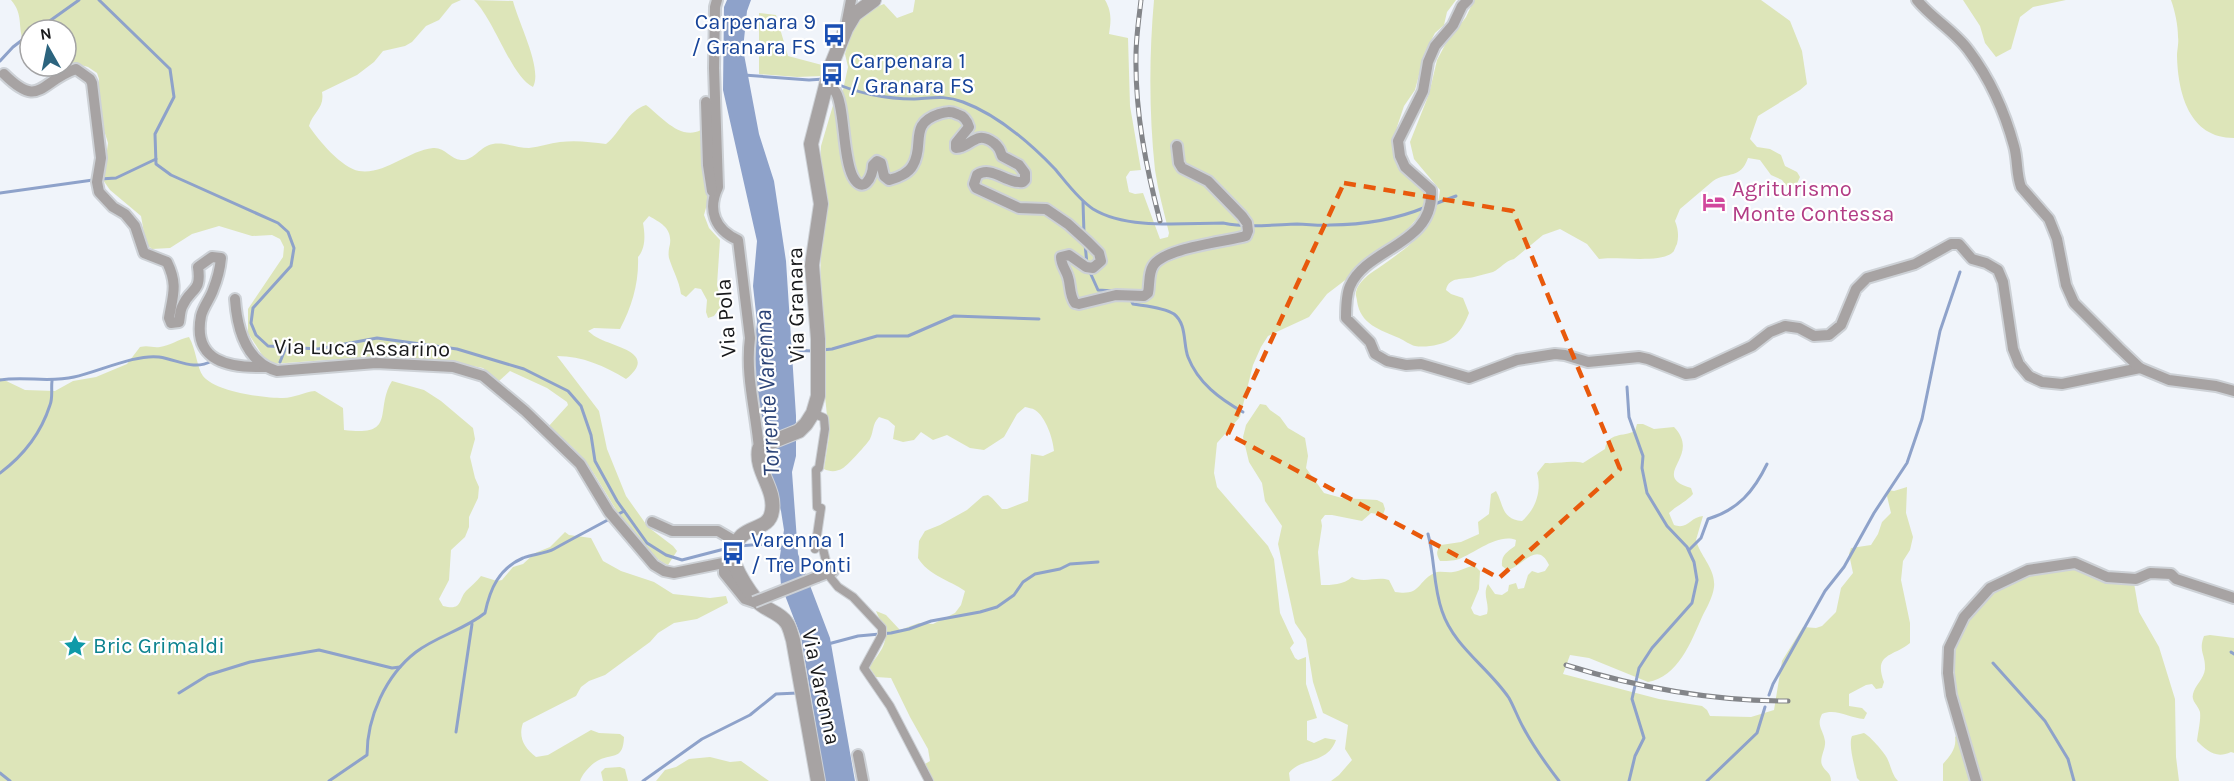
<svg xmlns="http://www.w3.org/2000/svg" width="2234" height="781" font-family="Karla,sans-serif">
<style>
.green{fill:#dde5b9}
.water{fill:#8ea2ca}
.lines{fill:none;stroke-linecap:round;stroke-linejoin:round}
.stream{stroke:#8ea2ca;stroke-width:3}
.pedestrian-casing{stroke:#cdd1d6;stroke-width:10}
.minor-casing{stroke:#cdd1d6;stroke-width:14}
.tertiary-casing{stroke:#cdd1d6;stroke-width:16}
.pedestrian{stroke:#a7a3a3;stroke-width:8}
.minor{stroke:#a7a3a3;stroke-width:10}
.tertiary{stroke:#a7a3a3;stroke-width:14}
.rail-casing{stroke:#838589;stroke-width:5}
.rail{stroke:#fff;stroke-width:3;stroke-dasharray:9;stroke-linecap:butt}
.minor-bridge-casing{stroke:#cdd1d6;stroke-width:14;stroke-linecap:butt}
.minor-bridge{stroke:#a7a3a3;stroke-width:10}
.marked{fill:none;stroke:#e8590c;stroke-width:4.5;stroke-dasharray:12 8;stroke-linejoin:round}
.labels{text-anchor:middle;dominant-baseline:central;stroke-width:4.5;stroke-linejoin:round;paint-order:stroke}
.transit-label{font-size:22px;fill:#164399;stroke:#fff;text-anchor:start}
.hotel-label{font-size:22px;fill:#b23c85;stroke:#fff;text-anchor:start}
.street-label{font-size:22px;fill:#18191b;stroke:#fff}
.culture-label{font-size:22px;fill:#0d838f;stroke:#fff;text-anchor:start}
.water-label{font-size:24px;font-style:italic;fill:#2b4377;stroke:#fff}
</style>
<rect width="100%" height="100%" fill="#f0f4fa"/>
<!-- green -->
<g class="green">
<path d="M11 0H461L452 4 439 20 426 26 412 42 405 46 383 51 374 62 357 75 322 92C325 108 313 112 309 126 318 140 342 168 359 171 385 175 407 151 433 148 445 147 450 159 461 160 474 161 480 146 493 144 505 142 517 148 529 148 540 147 550 143 560 142 576 140 591 142 606 144 621 132 627 111 646 105 661 116 680 141 701 130L709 197 704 215 709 228 720 240 717 285 722 305 714 316 708 318 706 312 707 300 701 289 695 288 686 297 681 294C679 280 673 271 669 258 668 253 669 248 670 244 672 228 661 223 649 216L643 223C645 234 646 248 638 257 639 283 632 306 620 329L594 328 588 331C592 334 595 337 600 339 619 348 657 354 626 379 605 366 582 356 557 356L599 411 607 449 626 496 648 527 673 546 677 551 668 565C630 547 608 490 583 458 573 446 560 437 548 427L568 405 567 402 547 388 510 371 499 381 483 368 452 362 368 357 272 364 266 361 248 333V309L283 257 284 247 280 239 272 235 252 236 219 226 192 234 170 248 152 249 146 244 141 216 110 190 103 180 108 143 102 124 99 100V79L97 73 88 67 66 61V30H30V40L24 43C17 26 24 15 11 0Z"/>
<path d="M474 0 513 1C518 22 543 69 533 87 512 78 495 21 474 0Z"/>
<path d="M915 0H1105C1112 12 1111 21 1109 34L1128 38 1130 106 1141 170 1130 171 1126 177 1129 192 1135 194 1143 193 1160 239 1168 237 1169 233C1164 212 1158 191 1155 170 1149 114 1149 56 1154 0H1456L1447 12 1444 25 1435 33 1425 52 1415 90 1404 106 1397 127 1394 144 1400 168 1425 194 1428 206 1399 239 1327 294 1309 317 1268 336 1261 347 1253 365 1240 417 1217 443 1214 473 1217 487 1268 546 1274 559 1280 613 1294 643 1290 648 1295 658 1298 660 1306 657V684L1317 718 1307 721V740L1314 743 1325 738 1336 740C1327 765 1301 757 1289 773L1290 781H934L925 764 930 761 928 749 910 717 891 678 876 677 869 667C877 656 890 643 884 628 882 622 878 617 876 611L886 615 900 630 919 623 933 624 955 613 961 605 965 591C949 580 928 575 918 558L919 541 925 531 940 525 967 510 983 496 988 495 992 498 1002 509H1007L1028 501 1031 454 1043 456 1054 451C1053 439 1046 417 1035 410 1032 408 1028 408 1025 407L1017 414 1004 437 984 450 970 448 947 435 933 440 921 432 914 440 903 442 893 439 895 426 888 420 879 417C872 424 874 431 870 439 868 443 847 466 843 468 837 472 830 472 824 469L829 436 825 396 820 285 821 250 827 209 820 163 821 146 834 102 843 90 848 67 845 54 851 34 860 18 876 7 884 4 897 18 913 12Z"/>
<path d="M1474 0H1761L1790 21 1802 51 1807 84 1800 90 1758 116 1750 139 1757 147 1770 149 1781 155 1785 166 1797 172 1800 177 1795 188 1789 189 1782 180 1771 175 1760 160 1748 158C1740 180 1728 171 1713 181L1680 209 1675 221C1678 228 1679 236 1677 244 1676 245 1674 252 1673 252 1662 264 1615 256 1599 259L1587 244 1560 229 1543 235 1514 259C1505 261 1501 268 1493 272 1487 274 1480 275 1474 277 1463 280 1449 276 1446 290L1451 294 1463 298 1469 313C1465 323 1460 333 1451 339 1443 345 1425 348 1415 346 1410 345 1404 340 1399 338 1380 330 1360 324 1357 301 1357 298 1355 295 1356 292 1358 282 1369 274 1377 269 1408 247 1436 230 1440 190L1414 159 1410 142 1429 94 1437 60 1445 45 1466 17Z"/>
<polygon points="1963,0 2066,0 2033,7 2020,17 2011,49 1996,57 1985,43 1980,26"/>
<path d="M2171 0H2234V138C2189 138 2178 93 2177 56 2177 50 2179 43 2178 37 2178 25 2175 11 2171 0Z"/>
<polygon points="759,13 776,15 788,56 822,65 822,76 797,77 759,74"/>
<path d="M189 337C196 349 197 368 203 376 216 392 263 398 283 398 294 398 304 392 315 391L343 408 344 430C398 437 374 410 392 381L424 390 441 401 473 428 475 439 470 457 475 478 479 487 478 498 469 517V527L465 537 451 550 449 580 439 599 443 606C463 611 458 600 466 591 471 586 476 582 481 576L497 581 502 580 513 567 523 564 535 553 550 547 565 532 569 535 591 538 603 561 621 571 654 582 673 594 710 598 726 596 728 603 697 619 674 623 658 633 650 642 605 675 589 681 581 687 576 696 523 723C518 737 524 748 536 757L548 755 591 730 599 733 620 734 624 737C623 760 614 753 599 760 592 763 582 774 580 781H0V378L25 390 55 391 73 381 96 377 127 364 140 347C149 345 152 348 160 347 169 346 179 339 189 337Z"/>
<path d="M1260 404 1266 405 1270 410 1280 417 1288 428 1305 438 1308 456 1306 468 1324 493 1342 498 1377 500 1383 503 1385 509 1383 515 1371 513 1362 521 1332 515H1325L1321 520 1322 526 1318 552 1321 585C1332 585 1343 585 1352 577 1363 584 1377 576 1389 580L1395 592C1421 596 1416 583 1434 573 1440 570 1446 573 1453 572 1461 571 1467 566 1475 566L1480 571 1479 589 1471 608 1474 614 1480 616 1487 614C1490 603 1482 595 1488 584L1495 594 1502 595 1508 591 1509 585 1516 583 1518 589 1524 588 1528 575 1532 571 1538 573 1545 571 1549 565C1537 539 1522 568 1507 570L1502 566C1501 555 1507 552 1515 546L1516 540C1498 533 1475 553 1459 559 1453 561 1445 561 1440 561 1436 554 1436 551 1441 545L1461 542 1479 534 1478 522 1489 514 1491 494 1496 491C1504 505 1501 519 1522 521 1536 509 1542 490 1537 473L1545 463C1559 464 1570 460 1583 463L1605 449C1608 432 1623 437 1635 431L1637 424H1643L1654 429 1674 427C1703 457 1648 475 1691 488L1693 494C1686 502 1676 506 1669 513L1674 525C1688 530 1690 517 1703 516L1696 540C1700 556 1716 569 1714 587 1713 597 1706 609 1702 617 1691 642 1678 677 1648 682L1589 658 1570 655 1563 674 1659 699 1702 706 1707 710 1710 716 1751 717 1774 710 1782 661 1803 627 1816 628 1822 626 1836 612 1841 588 1853 573 1849 554 1851 548 1871 545 1878 534 1882 522 1891 513 1887 496 1888 490 1894 491 1907 487 1906 513 1913 537 1910 550 1903 561 1901 580 1910 623V643C1893 657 1873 653 1884 682L1882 688 1876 689 1872 684 1866 685 1849 694V706L1862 708 1867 713 1864 719C1849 718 1836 708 1822 714 1816 726 1823 729 1825 741 1826 749 1819 758 1822 765 1825 772 1831 772 1831 781H1331L1339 775 1352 760 1345 749 1348 725 1323 713 1313 682 1306 639 1295 623 1278 544 1282 526 1265 501 1262 483 1249 462 1243 437 1246 425Z"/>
<path d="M2074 569C2095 577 2111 585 2134 583L2139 612 2159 647 2175 699 2176 757 2179 781H1982L1953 681 1954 647 1972 613 1993 594 2017 580 2035 574Z"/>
<path d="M2210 635 2234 638V753L2231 752C2216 759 2207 751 2197 741 2198 732 2201 720 2200 712 2198 705 2191 701 2193 694 2195 685 2204 679 2205 669 2206 655 2198 651 2204 636Z"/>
<path d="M1864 733C1870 736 1884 752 1887 758 1891 766 1892 775 1898 781H1860L1857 778C1855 767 1848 745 1852 736Z"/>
<path d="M1959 734 1969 781H1943V764C1950 756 1957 748 1955 737Z"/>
<polygon points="710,757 730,762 741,761 769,781 656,781 665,770 676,767 689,759"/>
<polygon points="620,767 625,769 628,781 603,781 601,772 605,768"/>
</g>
<!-- water -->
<polygon class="water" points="727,0 751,0 747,11 743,49 759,134 774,181 786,261 796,416 796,456 792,472 798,554 830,638 855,781 825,781 801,637 781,585 779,562 784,530 781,511 769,474 769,433 759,409 752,374 757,322 753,286 757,241 723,90 724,7"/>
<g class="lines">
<!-- stream -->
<g class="stream">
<polyline points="99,0 170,69 174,97 155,134 156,164 171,175 278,223 288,232 294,248 291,266 253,308 251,323 256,335 268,346 318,349 377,338 457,349 524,369 568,391 581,406 591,435 595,461 617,501 647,543 666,555 682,560 732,547"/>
<polyline points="37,30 79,0"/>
<polyline points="0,61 13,47 30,34"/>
<polyline points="744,75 809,80 824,79"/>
<path d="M830 81C855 93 887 99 914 99 933 98 945 95 963 102 998 115 1030 143 1055 169 1066 182 1078 199 1093 209 1127 230 1184 223 1223 223 1247 228 1272 225 1297 224 1308 224 1319 226 1330 225 1362 225 1397 219 1426 207"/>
<polyline points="100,179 116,178 156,159"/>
<polyline points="0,193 93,180"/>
<polyline points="1083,202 1084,234"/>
<polyline points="1432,205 1456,196"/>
<polyline points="1085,244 1087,264"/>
<polyline points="1089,270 1098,290 1114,291"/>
<path d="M1130 298 1133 304C1145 306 1163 307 1174 314 1187 324 1183 344 1188 357 1198 383 1220 399 1243 412"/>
<polyline points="789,350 813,351"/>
<polyline points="822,350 832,349 877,336 908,336 954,316 1039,319"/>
<polyline points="280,362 286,347"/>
<path d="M0 380C25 376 49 383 74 377 98 372 135 354 159 357 179 360 193 371 212 361"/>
<polyline points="1627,387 1629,417 1643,456 1642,468 1647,493 1667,526 1687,547 1694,562 1697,580 1692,603 1652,648 1639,668 1632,699 1644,738 1635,756 1629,781"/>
<path d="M0 473C23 456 41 433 50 405 53 398 51 388 52 381"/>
<path d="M1428 534C1435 559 1433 586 1442 611 1454 647 1488 667 1509 698 1514 707 1518 718 1523 727 1533 746 1546 764 1559 781"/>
<polyline points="739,546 764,544 785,549"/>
<path d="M1689 550 1701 538 1708 519C1738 510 1754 491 1767 464"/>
<polyline points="828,644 858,636 891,633 909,629 931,621 980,612 997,607 1014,595 1023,582 1035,574 1060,569 1070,564 1098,562"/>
<polyline points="2231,652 2234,654"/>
<polyline points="1993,663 2045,721 2068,759 2074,781"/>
<polyline points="179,693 208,675 250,662 319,650 392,668 400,667"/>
<polyline points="1769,695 1773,684 1825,591 1844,567 1874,513 1907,463 1922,419 1940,331 1960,272"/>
<polyline points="456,732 472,624"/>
<polyline points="0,773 10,781"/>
<path d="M329 781 367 755C367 717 386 675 416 652 437 636 464 630 485 613 490 589 499 568 523 558 532 554 545 554 554 549 577 536 601 524 624 511"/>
<polyline points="643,781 702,739 750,715 776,694 798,693"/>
<polyline points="1707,781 1757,733 1765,707"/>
</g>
<!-- pedestrian casing -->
<g class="pedestrian-casing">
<g id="pedestrian">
<polyline points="813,413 824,418 825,429 819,468 816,470 817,507 821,508 815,549"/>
<polyline points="822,545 830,577 838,587 853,597 882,628 882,635 864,668 890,706 929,781"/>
</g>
</g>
<!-- minor casing -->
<g class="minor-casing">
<g id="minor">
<path d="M717 0 715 7 714 68 718 187C707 210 715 230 738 240L750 338C745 375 756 412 759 449"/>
<path d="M1468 0 1462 6 1453 25 1435 46 1428 62 1423 91 1398 141 1400 156 1405 167 1431 190C1435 245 1367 247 1350 286 1346 295 1346 309 1346 318L1370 342 1375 354 1387 361 1406 365 1421 364 1469 378 1517 360 1555 354 1565 355 1588 362 1639 357 1648 359 1686 374 1694 373 1752 346 1770 332 1785 326 1799 328 1814 336 1829 335 1841 325 1856 289 1867 278 1915 264 1951 244H1959L1972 259 1986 263 1998 270 2003 282 2013 349 2019 364 2029 376 2042 382 2062 384 2140 368"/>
<path d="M1917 0C1931 18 1955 31 1969 51 1990 79 2005 113 2014 146 2018 160 2016 174 2021 187L2049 219 2057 239 2066 285 2074 303 2119 348 2140 368 2169 380 2216 386 2234 391"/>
<polyline points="846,26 851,0"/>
<path d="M4 74C40 110 40 81 76 69L90 79 92 83 101 158 97 182 99 192 113 207 125 214 135 226 144 253 167 262C178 285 173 294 169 318L171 323 179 322C180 317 180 311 182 307 190 287 202 294 198 267L212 257 221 258C220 269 217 280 213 290 210 299 203 307 201 316 192 362 230 368 265 367"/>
<path d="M826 86C829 87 832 88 834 90 845 100 842 157 853 177 863 195 873 177 873 165L877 161 881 163 884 176 889 180C898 178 909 173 913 165 925 145 908 124 939 114 946 112 950 111 957 114 964 116 967 120 969 127L956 143V148C971 148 975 129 994 143 999 147 1000 150 1002 156L1019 165 1025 173V180L1023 182C1006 184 992 165 977 175L974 184 976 188 1019 208 1046 209 1068 224 1088 242 1099 253 1101 261 1093 268 1086 267 1069 255 1061 257C1061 265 1066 270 1068 277 1071 286 1069 295 1075 303L1079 304 1116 295 1144 296 1148 293C1150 284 1148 274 1153 266 1163 248 1225 242 1246 236L1248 231 1247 223 1242 216 1208 181 1182 168 1179 163 1177 146"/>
<polyline points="706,102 708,165 712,191"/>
<path d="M235 299C237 328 246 362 277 371L376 363 453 367 483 376 525 411 580 464 609 512 654 565 664 571 674 573 733 561"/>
<polyline points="652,522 672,531 718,531 735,541"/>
<polyline points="817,577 833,571"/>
<polyline points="742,588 726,570 724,570 724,573 745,599 754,602"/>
<polyline points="858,755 863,781"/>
<polyline points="1976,781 1951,695 1948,673 1949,648 1964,617 1990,588 2028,570 2075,563 2107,577 2136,579 2150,573 2171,574 2176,579 2234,598"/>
</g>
</g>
<!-- tertiary casing -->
<g class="tertiary-casing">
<path id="tertiary" d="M818 781 793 640C791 634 790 627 786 622 779 612 765 610 757 601 749 591 740 577 735 565 733 560 733 557 734 552 738 522 769 534 772 511 776 489 755 471 759 449L764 445 799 431 806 424 813 413 818 396V339L812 265 821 204 811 144 831 66 846 29 855 14 874 0"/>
</g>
<!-- pedestrian -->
<use href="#pedestrian" class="pedestrian"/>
<!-- minor -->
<use href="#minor" class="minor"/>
<!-- tertiary -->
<use href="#tertiary" class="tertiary"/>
<!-- rail casing -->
<g class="rail-casing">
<g id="rail">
<path d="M1141 0C1139 18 1136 37 1136 56 1135 112 1146 167 1160 221"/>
<path d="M1566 665C1639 688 1711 701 1788 701"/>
</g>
</g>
<!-- rail -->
<use href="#rail" class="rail"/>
<!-- minor-bridge casing -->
<g class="minor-bridge-casing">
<polyline id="minor-bridge" points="754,602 817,577"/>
</g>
<!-- minor-bridge -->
<use href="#minor-bridge" class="minor-bridge"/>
</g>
<!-- marked area -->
<path class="marked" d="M1344 183 1513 211 1620 469 1499 578 1228 434Z"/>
<!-- icons -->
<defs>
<g id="bus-bare" transform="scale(1.8)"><path d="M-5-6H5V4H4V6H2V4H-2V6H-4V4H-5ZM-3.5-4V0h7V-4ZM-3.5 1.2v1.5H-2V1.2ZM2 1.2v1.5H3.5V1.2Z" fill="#1a4fb4" stroke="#fff" stroke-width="2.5" paint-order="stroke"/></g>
<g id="hotel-bare" transform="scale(1.8)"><path d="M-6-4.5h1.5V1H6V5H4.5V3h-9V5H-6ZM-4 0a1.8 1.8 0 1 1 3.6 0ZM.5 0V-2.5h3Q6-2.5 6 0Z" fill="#d1479c" stroke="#fff" stroke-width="2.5" paint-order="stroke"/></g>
<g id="sight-bare" transform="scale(1.8)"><path d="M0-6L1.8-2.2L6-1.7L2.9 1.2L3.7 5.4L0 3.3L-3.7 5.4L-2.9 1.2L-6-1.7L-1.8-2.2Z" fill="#0f9aa8" stroke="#fff" stroke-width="2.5" paint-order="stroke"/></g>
</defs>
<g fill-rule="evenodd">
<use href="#bus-bare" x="834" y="35"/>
<use href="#bus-bare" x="832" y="74"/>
<use href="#hotel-bare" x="1714" y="202"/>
<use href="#bus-bare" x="733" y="553"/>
<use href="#sight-bare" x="75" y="646"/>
</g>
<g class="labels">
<!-- transit labels -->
<g class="transit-label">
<text x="816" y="22" text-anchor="end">Carpenara 9<tspan x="816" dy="25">/ Granara FS</tspan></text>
<text x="850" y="61">Carpenara 1<tspan x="850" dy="25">/ Granara FS</tspan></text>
<text x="751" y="540">Varenna 1<tspan x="751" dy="25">/ Tre Ponti</tspan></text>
</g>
<!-- hotel labels -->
<g class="hotel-label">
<text x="1732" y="189">Agriturismo<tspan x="1732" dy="25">Monte Contessa</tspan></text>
</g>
<!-- street labels -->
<g class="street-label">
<text transform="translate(796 305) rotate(-91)">Via Granara</text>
<text transform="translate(726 318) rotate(-94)">Via Pola</text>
<text transform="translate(362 348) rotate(1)">Via Luca Assarino</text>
<text transform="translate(821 687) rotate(78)">Via Varenna</text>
</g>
<!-- culture labels -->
<g class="culture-label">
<text x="93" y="646">Bric Grimaldi</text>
</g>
<!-- water labels -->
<g class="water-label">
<text transform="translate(767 393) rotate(-93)">Torrente Varenna</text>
</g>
</g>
<!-- north arrow -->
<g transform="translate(48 48) rotate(351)"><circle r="28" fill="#ffffff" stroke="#a3a3a4" stroke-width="1.5"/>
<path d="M0-4.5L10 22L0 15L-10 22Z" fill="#2c647e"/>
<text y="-9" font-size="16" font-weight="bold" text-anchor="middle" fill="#18191b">N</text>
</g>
</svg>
